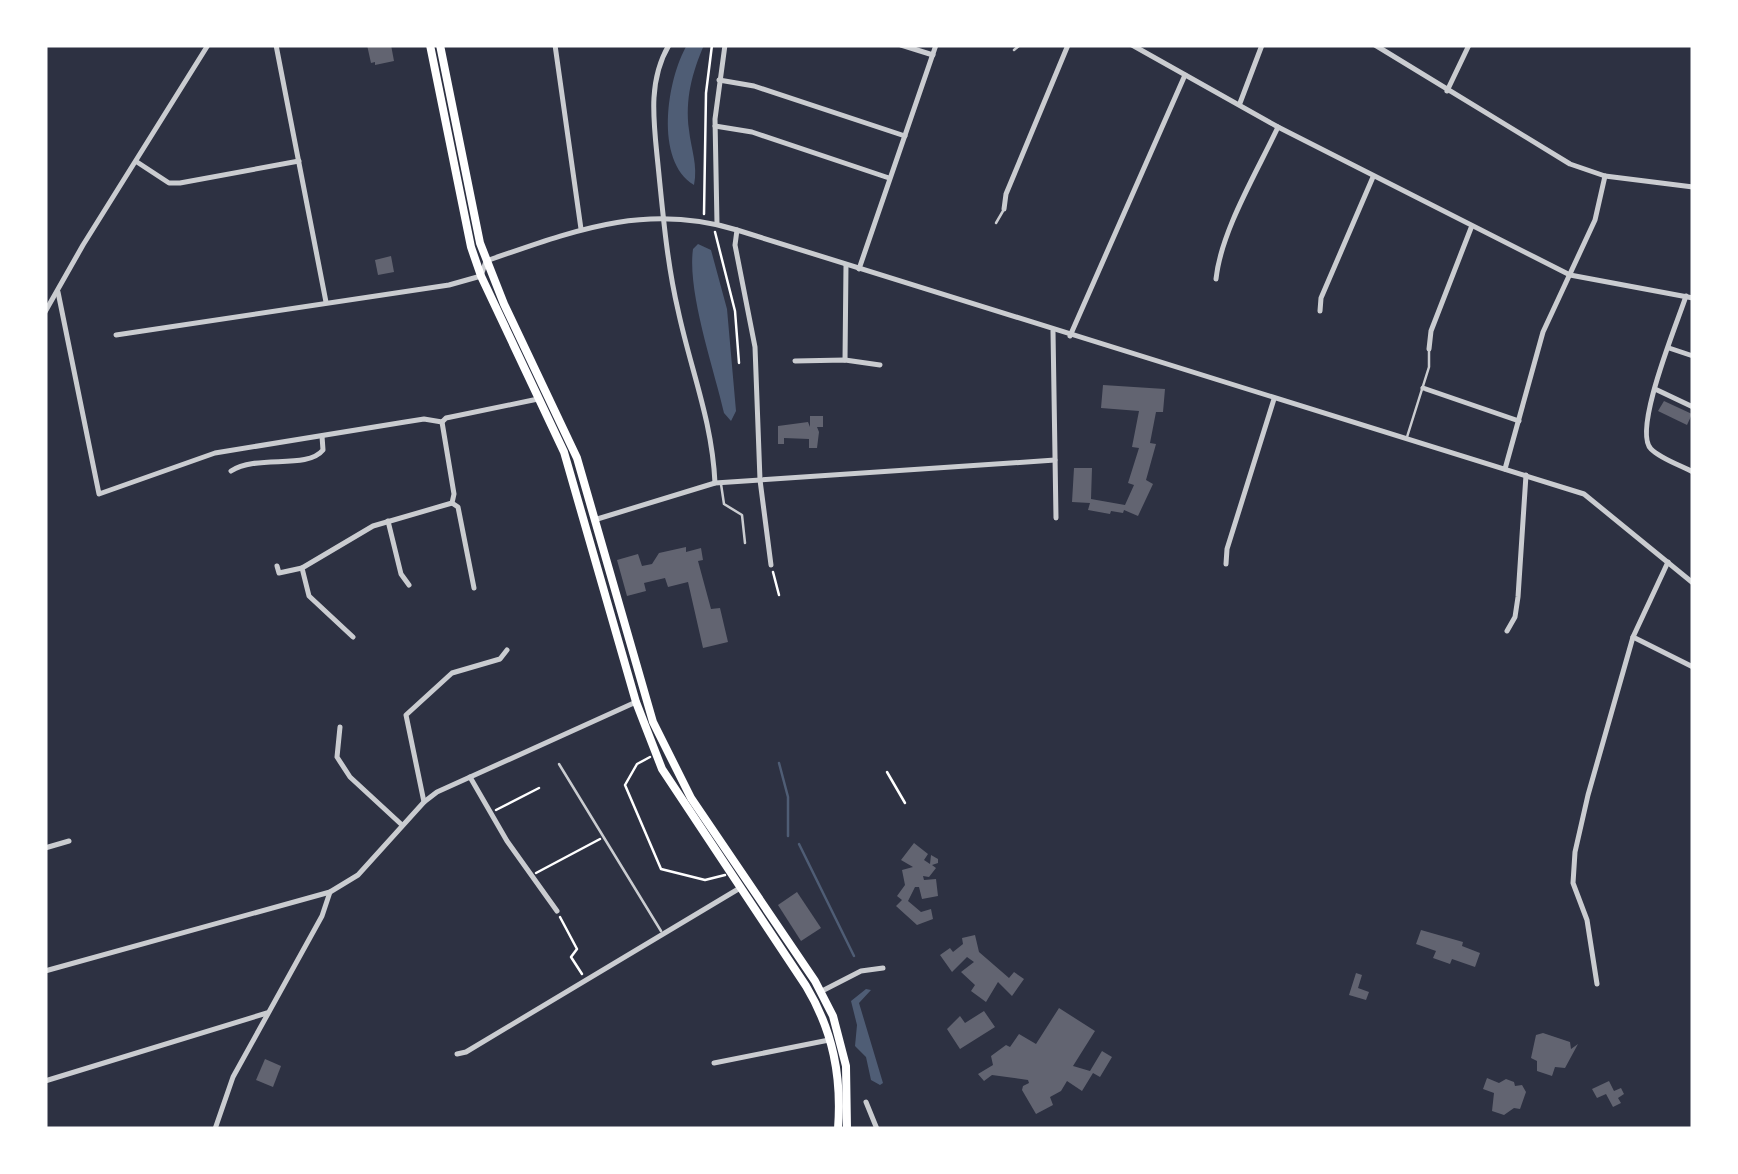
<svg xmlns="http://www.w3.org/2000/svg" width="1738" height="1174" font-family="'Roboto Condensed',sans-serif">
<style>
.water{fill:#4f5d75}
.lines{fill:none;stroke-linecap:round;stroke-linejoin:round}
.stream{stroke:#4f5d75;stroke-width:2.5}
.building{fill:#626471}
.path{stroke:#fff;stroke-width:2.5}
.service{stroke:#caccd0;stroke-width:2.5}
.minor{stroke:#caccd0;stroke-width:5}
.primary{stroke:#fff;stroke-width:8}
</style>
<rect width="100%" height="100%" fill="#2d3142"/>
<!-- water -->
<g class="water">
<path d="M687 45H704C692 73 685 99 689 130 691 149 698 165 694 185 654 161 667 79 687 45Z"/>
<path d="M698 244 711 250 727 309 736 411 731 421 724 413C714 369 687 292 693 249Z"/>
<polygon points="866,989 871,990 859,1003 883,1083 880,1085 871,1080 866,1057 855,1046 857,1025 851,1001"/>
</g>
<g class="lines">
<!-- stream -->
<g class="stream">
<polyline points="779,763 788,797 788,836"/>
<polyline points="799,844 854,956"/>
</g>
</g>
<!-- building -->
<g class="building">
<polygon points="367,45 391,45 394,61 375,65 375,62 371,63"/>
<polygon points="391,256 394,272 378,275 375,260"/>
<polygon points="1103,385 1165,389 1163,412 1156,412 1150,443 1156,444 1146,480 1153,484 1138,516 1124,510 1123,513 1111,511 1110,514 1088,510 1090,503 1072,502 1074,468 1092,468 1091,499 1125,505 1134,485 1128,483 1139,448 1132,447 1139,411 1101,408"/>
<polygon points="1664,401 1692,414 1687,425 1658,411"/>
<polygon points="810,416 823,416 823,427 817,427 819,432 817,448 809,448 809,439 784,438 784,444 778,444 778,426 808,422 810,427"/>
<polygon points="686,547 686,552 701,548 703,560 698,561 711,609 720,608 728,642 703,648 688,582 668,587 665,578 644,583 646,591 627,596 617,560 638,554 642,566 652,564 659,553"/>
<polygon points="914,843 928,854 924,860 930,864 931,855 938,859 938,863 932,865 936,868 929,877 923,876 924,880 936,879 938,896 922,899 919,887 915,887 908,901 921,912 931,909 933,919 917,925 896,906 902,900 897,896 905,885 902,870 913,867 901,860"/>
<polygon points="797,892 821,928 801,941 778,905"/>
<polygon points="1421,930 1463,942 1462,946 1480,953 1475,967 1452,959 1450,964 1433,958 1436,951 1416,944"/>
<polygon points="975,935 979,952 1009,978 1014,972 1024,979 1012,996 998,982 986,1002 971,991 975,985 961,972 974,962 967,957 952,972 940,955 950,948 953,952 963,944 962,938"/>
<polygon points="1356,973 1362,975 1358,988 1369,992 1366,1000 1349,995"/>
<polygon points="1059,1008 1095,1031 1073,1066 1090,1071 1102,1051 1112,1057 1100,1077 1093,1073 1082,1091 1067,1081 1061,1091 1050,1097 1053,1105 1036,1114 1022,1090 1023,1086 1029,1083 1028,1080 992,1075 984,1081 978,1074 993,1065 991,1056 1006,1045 1010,1047 1019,1034 1036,1044"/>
<polygon points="984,1011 995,1027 960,1049 947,1029 960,1016 965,1023"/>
<polygon points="1543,1033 1570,1042 1571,1049 1578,1044 1565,1068 1555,1067 1552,1076 1537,1071 1537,1061 1531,1058 1536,1035"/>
<polygon points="265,1059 281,1066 273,1087 256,1080"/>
<polygon points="1487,1078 1499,1083 1506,1079 1514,1082 1515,1086 1522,1085 1526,1092 1520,1109 1514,1108 1504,1115 1492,1111 1494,1093 1483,1089"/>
<polygon points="1609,1081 1614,1091 1621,1088 1624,1094 1618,1098 1621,1103 1613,1107 1606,1094 1597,1098 1592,1089"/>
</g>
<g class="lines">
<!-- path -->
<g class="path">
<polyline points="704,214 706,93 712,45"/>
<polyline points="715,232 735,311 739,363"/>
<polyline points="773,572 779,595"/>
<polyline points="650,757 637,764 625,785 661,869 705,880 725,875"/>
<polyline points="887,772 905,803"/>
<polyline points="496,810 539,788"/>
<polyline points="536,873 600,839"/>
<polyline points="560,917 577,949 571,957 582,974"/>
</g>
<!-- service -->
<g class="service">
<polyline points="1014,50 1020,45"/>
<polyline points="996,223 1003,211"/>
<polyline points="1407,437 1429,367 1429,349"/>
<polyline points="721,484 724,504 742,515 745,543"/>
<polyline points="559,764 661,931"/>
</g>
<!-- minor -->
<g class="minor">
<polyline points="276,45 326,302"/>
<polyline points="555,45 581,229"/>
<path d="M669 45C647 82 654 124 658 165 663 214 667 263 678 310 691 371 712 420 715 483"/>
<polyline points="901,45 933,55"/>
<polyline points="1132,45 1278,127 1570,275 1693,298"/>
<polyline points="1375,45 1570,164 1605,176 1693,187"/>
<polyline points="719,80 754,86 905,136"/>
<polyline points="1447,91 1469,45"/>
<polyline points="1240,103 1262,45"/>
<polyline points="715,126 752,132 889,178"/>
<polyline points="137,162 169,183 180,183 299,161"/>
<polyline points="1004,209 1006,194 1068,45"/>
<polyline points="717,224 715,119 725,45"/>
<polyline points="737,230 735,245 755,347 760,480 771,565"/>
<polyline points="859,269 936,45"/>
<path d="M1216 279C1221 231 1257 172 1278 127"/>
<polyline points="58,292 99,494 215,453 405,422 424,419 442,422 446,418 538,399"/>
<path d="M1686 296C1678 321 1632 431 1651 449 1661 459 1680 465 1693 472"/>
<polyline points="1320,311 1321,298 1373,177"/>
<polyline points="45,312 83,245 208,45"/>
<polyline points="1053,331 1056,518"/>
<path d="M116 335 449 285 481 276 486 261C573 231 645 202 737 230L1584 494 1693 583"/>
<polyline points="1070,336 1185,75"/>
<polyline points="1669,348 1693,356"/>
<polyline points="1429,349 1431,331 1471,228"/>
<polyline points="845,360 846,265"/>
<polyline points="795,361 845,360 880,365"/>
<polyline points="1423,388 1519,421"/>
<polyline points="1655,389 1693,407"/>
<polyline points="442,422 454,494 452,503 458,507 474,588"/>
<polyline points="1505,469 1543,332 1595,220 1605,176"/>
<path d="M231 471C257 454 307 470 323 450L322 436"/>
<polyline points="594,520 715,483 1055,460"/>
<polyline points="388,521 401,574 409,585"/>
<polyline points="1226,564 1227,549 1274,399"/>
<polyline points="277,566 279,573 302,568"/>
<polyline points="1507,631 1515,617 1518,597 1526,475"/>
<polyline points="353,637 309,596 302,568 373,526 452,503"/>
<polyline points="1633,637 1693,667"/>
<polyline points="340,727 337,757 350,777 402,825"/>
<polyline points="470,777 507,841 557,911"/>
<polyline points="424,802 406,715 452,673 500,659 507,650"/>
<polyline points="45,848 69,841"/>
<polyline points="45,971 330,892 358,875 424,802 437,792 636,702"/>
<polyline points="1597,984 1587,920 1573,883 1575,852 1588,795 1633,637 1668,562"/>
<polyline points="822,991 861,971 883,968"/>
<polyline points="457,1054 466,1052 740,888"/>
<polyline points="714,1063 829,1040"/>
<polyline points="45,1081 267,1013"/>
<polyline points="866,1102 877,1129"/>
<polyline points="215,1129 233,1077 322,916 330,892"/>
</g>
<!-- primary -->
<g class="primary">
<path d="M430 45 471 247 481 276 564 452 636 702 662 769 806 986C833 1031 842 1077 838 1129"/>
<polyline points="440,45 480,243 504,304 577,458 653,722 691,798 815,981 833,1016 846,1066 847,1129"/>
</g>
</g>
<!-- border -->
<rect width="1738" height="1174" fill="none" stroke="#ffffff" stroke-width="95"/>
</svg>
